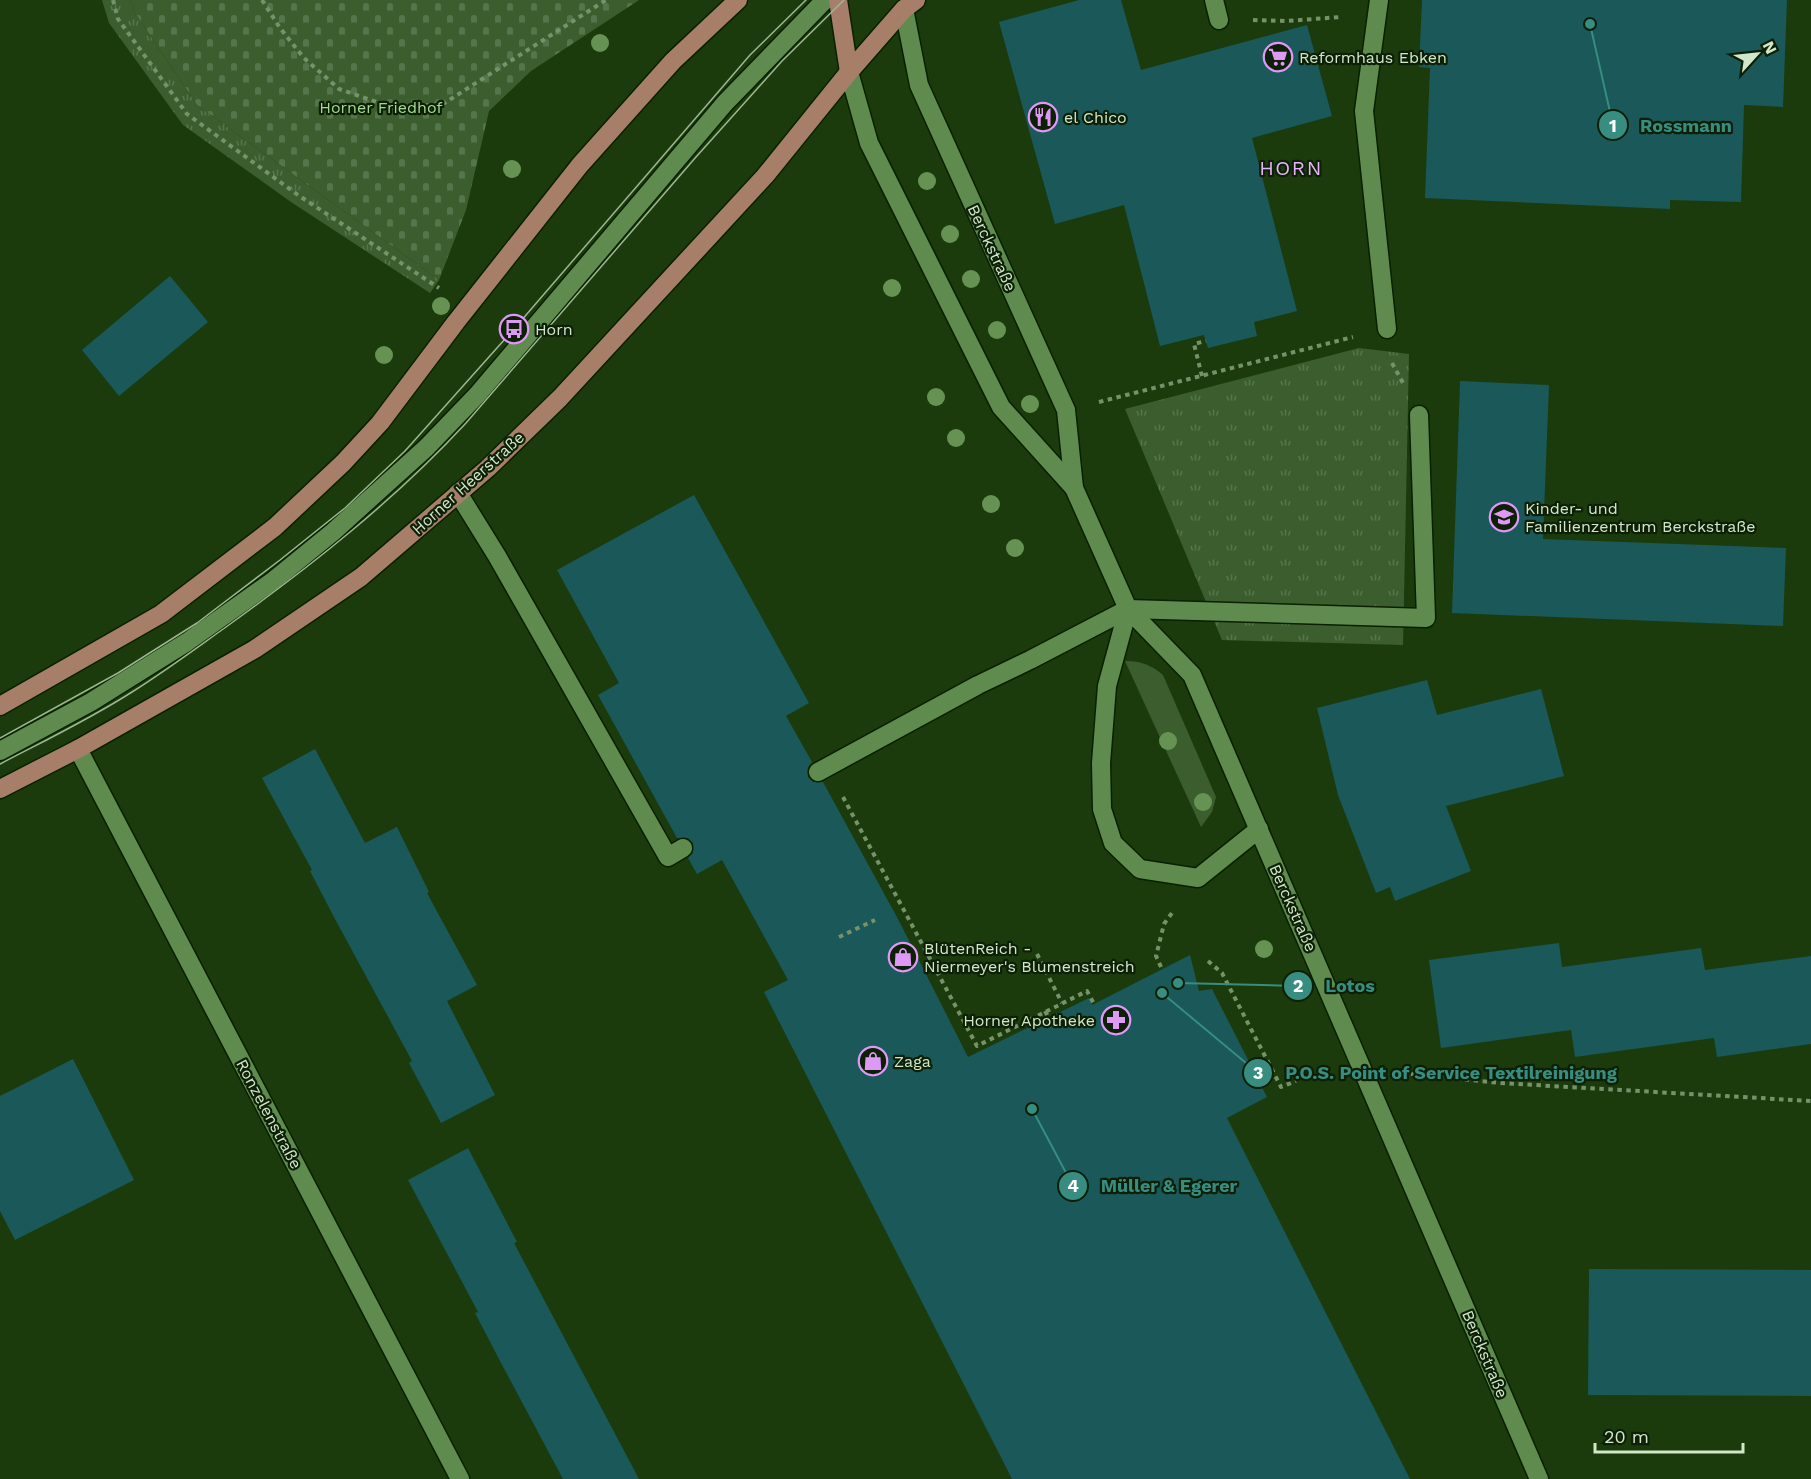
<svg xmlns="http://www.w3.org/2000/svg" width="1811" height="1479" font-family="'Work Sans',sans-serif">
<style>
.green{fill:#3c5e2f}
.cemetery{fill:url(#cemetery-stones)}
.park{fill:url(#park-tufts)}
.building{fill:#1a5859}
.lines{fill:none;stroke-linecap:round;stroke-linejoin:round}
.minor-casing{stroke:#0a2002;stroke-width:21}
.major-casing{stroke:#0a2002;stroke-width:21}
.path{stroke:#76926a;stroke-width:4;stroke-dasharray:4.5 4.5;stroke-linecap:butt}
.minor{stroke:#5f8c4e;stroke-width:18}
.major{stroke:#a77f69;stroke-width:18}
.tram{stroke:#9db792;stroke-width:1.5}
.tree{fill:#669354}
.labels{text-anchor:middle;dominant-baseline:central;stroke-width:4.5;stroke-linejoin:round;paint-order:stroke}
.poi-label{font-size:16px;fill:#d0e8c7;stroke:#0d1f06;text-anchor:start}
.park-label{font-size:16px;fill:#a3db8e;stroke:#0d1f06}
.street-label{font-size:16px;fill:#d0e8c7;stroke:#0d1f06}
.quarter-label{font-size:20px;letter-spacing:1.5px;fill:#e5b6f5;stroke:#0d1f06}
.leader{fill:none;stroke:#368d80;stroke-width:2}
.callout-dot{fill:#368d80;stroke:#0d1f06;stroke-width:2}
.mark-label{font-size:18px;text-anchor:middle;font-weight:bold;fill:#fff}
.callout-label{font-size:18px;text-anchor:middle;font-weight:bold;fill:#368d80;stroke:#0d1f06;stroke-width:4.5;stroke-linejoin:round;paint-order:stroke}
</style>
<defs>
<pattern id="cemetery-stones" width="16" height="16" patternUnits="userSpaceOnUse" patternTransform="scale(1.5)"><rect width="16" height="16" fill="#3c5e2f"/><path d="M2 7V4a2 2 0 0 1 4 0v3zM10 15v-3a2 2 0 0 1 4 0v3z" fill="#57754c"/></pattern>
<pattern id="park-tufts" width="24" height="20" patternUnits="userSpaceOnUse" patternTransform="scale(1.5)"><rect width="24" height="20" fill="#3c5e2f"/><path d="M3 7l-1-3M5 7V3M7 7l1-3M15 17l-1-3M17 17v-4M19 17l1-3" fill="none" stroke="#57754c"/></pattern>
</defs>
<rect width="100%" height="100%" fill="#1b3b0c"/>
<!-- green -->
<path class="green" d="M1125 661C1141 661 1151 665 1163 675L1216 797 1212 812 1201 827Z"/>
<!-- cemetery -->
<polygon class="cemetery" points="130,0 639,0 531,71 489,111 466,210 439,280 197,105 135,13"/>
<!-- park -->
<g class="park">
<polygon points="102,0 130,0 135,13 197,105 439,280 430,293 291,202 183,125 109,23"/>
<polygon points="1359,348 1409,354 1403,645 1222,640 1125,409"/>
</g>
<!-- building -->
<g class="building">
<polygon points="1079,0 1121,0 1141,70 1307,25 1332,116 1252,138 1297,311 1254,322 1257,336 1208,348 1204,335 1160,346 1124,205 1055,224 999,22"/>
<polygon points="1422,0 1787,0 1783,107 1744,105 1741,202 1670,200 1670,209 1425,198 1430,68 1419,67"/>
<polygon points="170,276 208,322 119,396 82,350"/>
<polygon points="1460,381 1549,385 1543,539 1786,548 1783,626 1452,613"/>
<polygon points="694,495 809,703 786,716 812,762 808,767 808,777 813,782 823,782 898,919 968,1057 1089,998 1092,1005 1190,955 1199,991 1212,989 1267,1097 1227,1118 1410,1479 1012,1479 764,992 788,980 722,860 697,874 688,858 693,853 693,843 688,838 677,838 598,695 619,683 557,570"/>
<polygon points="1427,680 1437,715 1541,689 1564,776 1446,806 1471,871 1395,901 1390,887 1376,893 1338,795 1317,708"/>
<polygon points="315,749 365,843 397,827 429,892 427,893 477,985 447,1001 495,1095 441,1123 409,1063 412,1061 335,919 310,871 312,870 262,778"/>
<polygon points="1559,943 1562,967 1701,948 1705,970 1811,956 1811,1044 1717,1057 1714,1038 1575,1057 1571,1030 1441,1048 1429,960"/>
<polygon points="73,1059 134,1180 15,1240 0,1211 0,1096"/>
<polygon points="468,1148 517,1242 514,1243 639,1479 563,1479 500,1361 475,1313 478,1312 408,1180"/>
<polygon points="1589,1269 1811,1270 1811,1396 1588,1395"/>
</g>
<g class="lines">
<!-- minor casing -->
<g class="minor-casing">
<g id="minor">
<polyline points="1214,0 1219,20"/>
<polyline points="1379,0 1364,111 1387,329"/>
<polyline points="904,9 919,85 1066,410 1074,488"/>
<polyline points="849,72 869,143 1001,407 1074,488 1128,609 1192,675 1539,1479"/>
<polyline points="458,493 497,556 668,857 683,848"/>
<polyline points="1128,609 1107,686 1101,763 1102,809 1113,843 1140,869 1198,878 1259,829"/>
<polyline points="78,749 460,1479"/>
<polyline points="0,751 91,702 187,642 274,580 333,532 426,448 477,395 725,103 825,0"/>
<polyline points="818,772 978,685 1030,660 1128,609 1426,618 1419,415"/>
</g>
</g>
<!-- major casing -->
<g class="major-casing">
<g id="major">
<polyline points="838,0 849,72"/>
<polyline points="0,706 161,614 275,527 343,463 380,423 456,322 580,165 673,61 738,0"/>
<polyline points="0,789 78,749 255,649 361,577 488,468 560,398 765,176 849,72 904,9 916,0"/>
</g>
</g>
<!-- path -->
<g class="path">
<polyline points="113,0 118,19 187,114 298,195 439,288"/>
<polyline points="262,0 280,28 304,58 339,89 394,108 443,104 606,0"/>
<polyline points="1253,20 1286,21 1341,17"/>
<polyline points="1392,363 1403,383"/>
<polyline points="1202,376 1194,344 1206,341"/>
<polyline points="1099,402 1353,337"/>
<polyline points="843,797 977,1046 1087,991 1094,1004"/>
<polyline points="839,937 875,920"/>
<polyline points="1037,954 1062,1003"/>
<polyline points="1208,961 1222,973 1281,1087 1296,1081"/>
<polyline points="1161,967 1156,956 1164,924 1174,910"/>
<polyline points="1045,1011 1049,1018"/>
<polyline points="1402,1073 1500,1083 1811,1101"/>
</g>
<!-- minor -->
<use href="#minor" class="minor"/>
<!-- major -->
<use href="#major" class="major"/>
<!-- tram -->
<g class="tram">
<polyline points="0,738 118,673 197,623 280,560 345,508 405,451 514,329 750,55 806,0"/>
<path d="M0 764C44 741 90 719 132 692 164 672 195 649 226 627 311 566 395 500 466 423L696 157 782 61 844 0"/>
</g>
</g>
<!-- trees -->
<g class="tree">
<circle cx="600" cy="43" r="9"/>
<circle cx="512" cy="169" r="9"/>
<circle cx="927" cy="181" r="9"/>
<circle cx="950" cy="234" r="9"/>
<circle cx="971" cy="279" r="9"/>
<circle cx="892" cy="288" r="9"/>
<circle cx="441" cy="306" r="9"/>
<circle cx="997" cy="330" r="9"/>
<circle cx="384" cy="355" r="9"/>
<circle cx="936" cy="397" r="9"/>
<circle cx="1030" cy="404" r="9"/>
<circle cx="956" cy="438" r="9"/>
<circle cx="991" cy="504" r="9"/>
<circle cx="1015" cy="548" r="9"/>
<circle cx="1168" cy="741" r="9"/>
<circle cx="1203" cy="802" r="9"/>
<circle cx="1264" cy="949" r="9"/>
</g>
<!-- icons -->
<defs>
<g id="supermarket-ring" transform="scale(1.5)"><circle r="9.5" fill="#0d1f06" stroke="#dd99f3" stroke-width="1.5"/><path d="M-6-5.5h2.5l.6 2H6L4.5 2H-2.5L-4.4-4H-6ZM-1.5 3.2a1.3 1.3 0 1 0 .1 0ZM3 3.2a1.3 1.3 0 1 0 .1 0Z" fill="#dd99f3"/></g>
<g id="restaurant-ring" transform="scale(1.5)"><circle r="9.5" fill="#0d1f06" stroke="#dd99f3" stroke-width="1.5"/><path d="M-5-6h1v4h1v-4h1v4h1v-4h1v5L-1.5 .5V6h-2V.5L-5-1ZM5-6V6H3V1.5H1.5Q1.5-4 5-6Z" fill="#dd99f3"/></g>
<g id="bus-ring" transform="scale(1.5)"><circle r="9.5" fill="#0d1f06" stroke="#dd99f3" stroke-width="1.5"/><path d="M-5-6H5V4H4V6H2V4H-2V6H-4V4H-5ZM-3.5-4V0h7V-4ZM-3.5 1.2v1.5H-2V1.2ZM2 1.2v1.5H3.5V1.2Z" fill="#dd99f3"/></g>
<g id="school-ring" transform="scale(1.5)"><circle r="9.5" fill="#0d1f06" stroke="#dd99f3" stroke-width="1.5"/><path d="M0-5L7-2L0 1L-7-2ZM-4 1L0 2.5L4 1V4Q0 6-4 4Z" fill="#dd99f3"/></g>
<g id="shop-ring" transform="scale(1.5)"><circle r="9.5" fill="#0d1f06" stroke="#dd99f3" stroke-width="1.5"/><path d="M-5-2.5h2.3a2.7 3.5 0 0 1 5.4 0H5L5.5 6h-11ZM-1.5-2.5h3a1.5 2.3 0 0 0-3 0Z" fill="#dd99f3"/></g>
<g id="pharmacy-ring" transform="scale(1.5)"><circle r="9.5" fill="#0d1f06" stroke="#dd99f3" stroke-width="1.5"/><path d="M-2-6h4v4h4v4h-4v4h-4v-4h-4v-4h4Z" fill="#dd99f3"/></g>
</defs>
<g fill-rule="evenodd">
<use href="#supermarket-ring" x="1278" y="57"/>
<use href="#restaurant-ring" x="1043" y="117"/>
<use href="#bus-ring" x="514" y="329"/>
<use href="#school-ring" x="1504" y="517"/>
<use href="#shop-ring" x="903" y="957"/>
<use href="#pharmacy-ring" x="1116" y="1020"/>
<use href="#shop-ring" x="873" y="1061"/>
</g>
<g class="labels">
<!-- poi labels -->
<g class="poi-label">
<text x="1299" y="57">Reformhaus Ebken</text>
<text x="1064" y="117">el Chico</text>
<text x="535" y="329">Horn</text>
<text x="1525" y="508">Kinder- und<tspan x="1525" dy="18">Familienzentrum Berckstraße</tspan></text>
<text x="924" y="948">BlütenReich -<tspan x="924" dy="18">Niermeyer's Blumenstreich</tspan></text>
<text x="1095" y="1020" text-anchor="end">Horner Apotheke</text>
<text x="894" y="1061">Zaga</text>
</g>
<!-- park labels -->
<g class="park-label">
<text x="381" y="107">Horner Friedhof</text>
</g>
<!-- street labels -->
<g class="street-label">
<text transform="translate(992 248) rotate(65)">Berckstraße</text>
<text transform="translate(468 483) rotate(-42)">Horner Heerstraße</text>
<text transform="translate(1293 908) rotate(66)">Berckstraße</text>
<text transform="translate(269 1114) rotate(62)">Ronzelenstraße</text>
<text transform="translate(1485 1354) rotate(67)">Berckstraße</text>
</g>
<!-- quarter labels -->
<g class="quarter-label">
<text x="1291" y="168">HORN</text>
</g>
</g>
<!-- callouts -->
<path class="leader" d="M1590 24L1613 125M1178 983L1298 986M1162 993L1258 1073M1032 1109L1073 1186"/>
<g class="callout-dot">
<circle cx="1590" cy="24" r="6"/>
<circle cx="1178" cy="983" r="6"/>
<circle cx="1162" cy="993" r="6"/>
<circle cx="1032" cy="1109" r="6"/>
<circle cx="1613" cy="125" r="15"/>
<circle cx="1298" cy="986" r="15"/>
<circle cx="1258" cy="1073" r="15"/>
<circle cx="1073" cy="1186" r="15"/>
</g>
<g class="mark-label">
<text x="1613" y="132">1</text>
<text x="1298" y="992">2</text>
<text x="1258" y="1079">3</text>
<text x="1073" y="1192">4</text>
</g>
<g class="callout-label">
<text x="1686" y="132">Rossmann</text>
<text x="1350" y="992">Lotos</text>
<text x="1451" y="1079">P.O.S. Point of Service Textilreinigung</text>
<text x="1169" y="1192">Müller &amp; Egerer</text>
</g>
<!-- north arrow -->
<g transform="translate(1757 54) rotate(63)" stroke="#0d1f06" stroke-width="4.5" paint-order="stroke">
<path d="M0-4.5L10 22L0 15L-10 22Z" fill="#d0e8c7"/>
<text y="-9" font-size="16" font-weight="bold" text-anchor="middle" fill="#d0e8c7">N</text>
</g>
<!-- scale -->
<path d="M1595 1443v9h148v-9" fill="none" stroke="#d0e8c7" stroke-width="3"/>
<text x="1604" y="1443" font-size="18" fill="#d0e8c7" stroke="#0d1f06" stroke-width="4.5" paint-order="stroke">20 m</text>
</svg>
